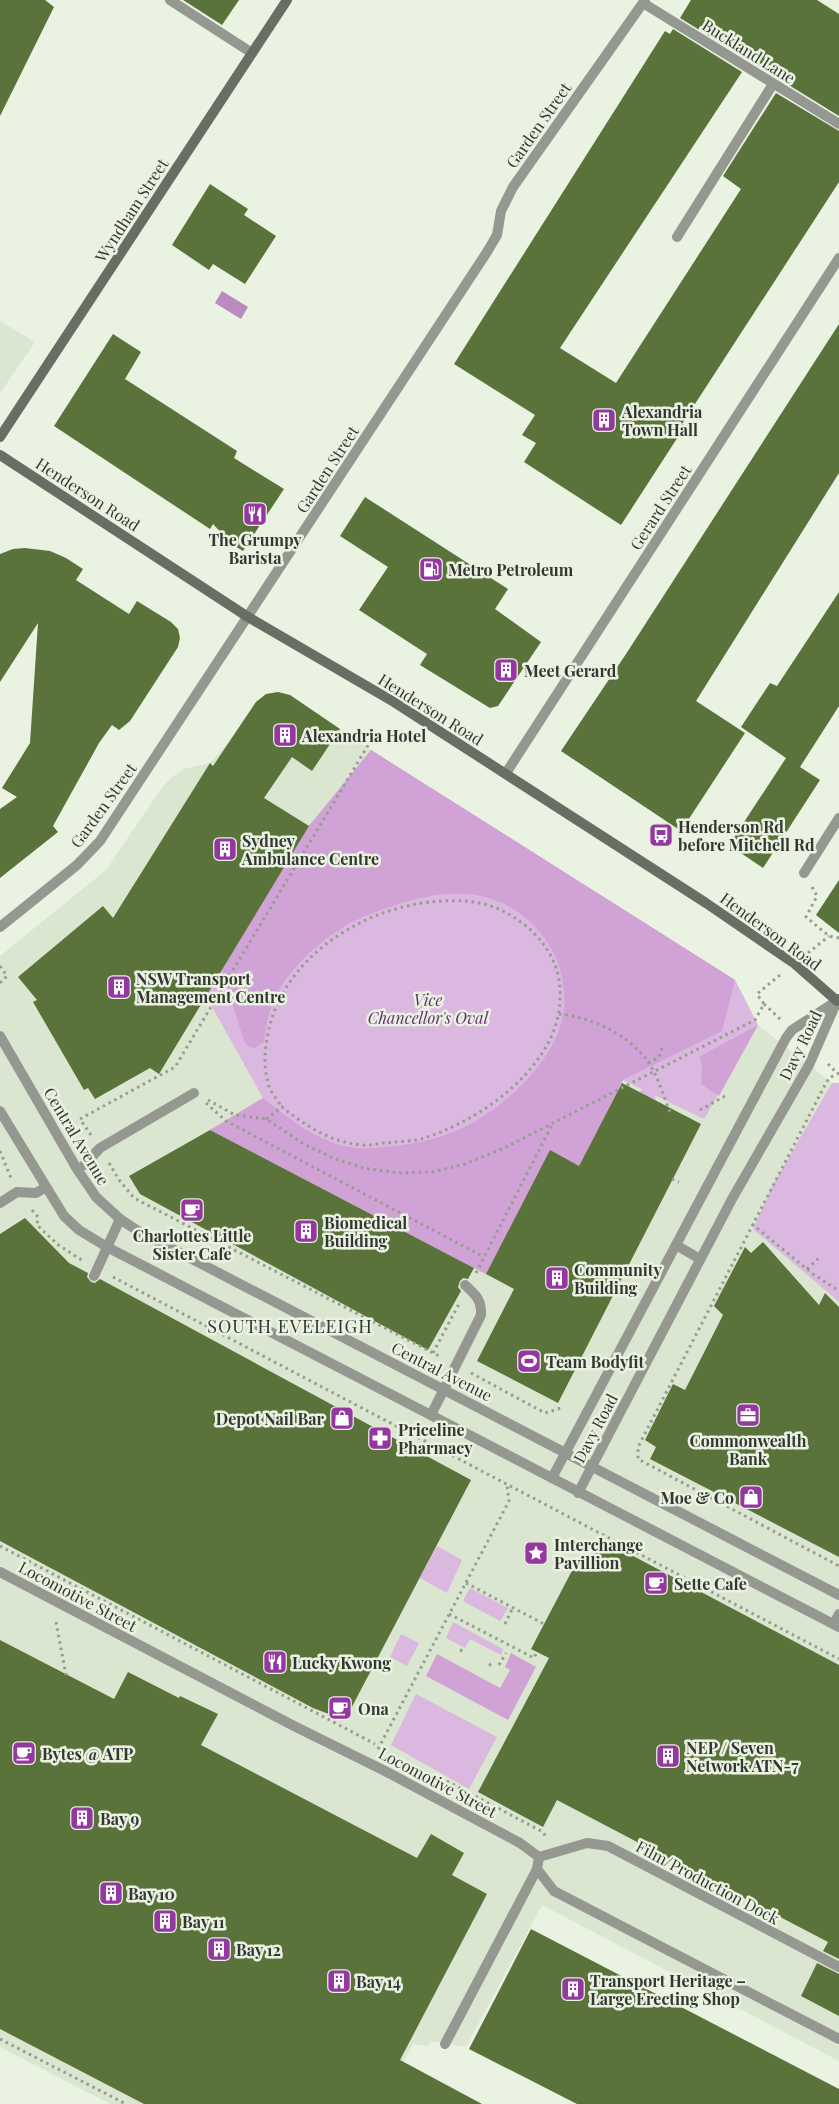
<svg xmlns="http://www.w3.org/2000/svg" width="839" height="2104" font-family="'Playfair Display',serif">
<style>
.built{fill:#dae6cf}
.green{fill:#dbb8df;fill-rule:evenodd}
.forest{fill:#d1a2d6}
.water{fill:#b98bbe}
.building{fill:#59733a}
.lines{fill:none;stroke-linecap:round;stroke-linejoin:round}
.path{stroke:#969c90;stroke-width:3;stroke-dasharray:2.5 4;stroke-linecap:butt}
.service{stroke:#949891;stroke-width:10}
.pedestrian{stroke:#949891;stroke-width:10}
.minor{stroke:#949891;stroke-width:10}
.secondary{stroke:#696e65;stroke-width:10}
.labels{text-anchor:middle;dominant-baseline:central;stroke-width:5;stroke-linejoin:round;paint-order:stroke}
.street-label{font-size:16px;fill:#343731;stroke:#eaf2e2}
.poi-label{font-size:16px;font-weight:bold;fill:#343731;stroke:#eaf2e2;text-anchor:start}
.park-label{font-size:16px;font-style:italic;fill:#652d6b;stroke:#eaf2e2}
.neighbourhood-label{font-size:18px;letter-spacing:1px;fill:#343731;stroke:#eaf2e2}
</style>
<rect width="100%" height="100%" fill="#eaf2e2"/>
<!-- built -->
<g class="built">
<polygon points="0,321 35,342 0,393"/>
<polygon points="278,692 290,695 371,750 735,980 758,1025 832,1083 772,1186 753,1229 839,1302 839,2061 542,1905 466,2047 431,2041 428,2046 413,2044 381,2104 110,2104 0,2047 0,956 106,870 161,789 172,777 184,769 210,763 230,740 256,702 266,694"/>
</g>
<!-- green -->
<g class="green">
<path d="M371 750 735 980 758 1025 704 1119 654 1095 658 1105 598 1129 579 1166 550 1150 486 1274 210 1130 263 1098 206 996 309 826ZM623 1080 643 1090 613 1101Z"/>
<polygon points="832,1083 839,1083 839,1302 753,1229 772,1186"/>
<polygon points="437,1546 462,1560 447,1593 420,1578"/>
<polygon points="470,1588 508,1608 500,1621 463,1601"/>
<polygon points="453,1622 503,1649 501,1655 470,1639 465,1648 446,1638"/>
<polygon points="401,1634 419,1643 407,1666 390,1657"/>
<polygon points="416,1694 497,1737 469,1789 391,1745"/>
</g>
<!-- forest -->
<g class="forest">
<path d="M371 750 735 980 722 1031 623 1080 579 1166 550 1151 486 1274 210 1130 263 1098C287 1117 310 1136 340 1145 357 1150 376 1148 393 1146 414 1144 433 1140 453 1132 495 1116 549 1068 561 1024 578 961 529 897 465 894 433 892 402 902 373 913 334 927 293 961 275 998 268 1012 266 1027 264 1042L255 1048 249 1047 244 1041 222 970 309 826Z"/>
<polygon points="758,1025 719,1096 701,1084 702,1064 699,1057"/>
<polygon points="511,1653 536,1667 508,1720 426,1676 437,1654 500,1688 510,1670 505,1667"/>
</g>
<!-- water -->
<polygon class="water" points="222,291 248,307 241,319 215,303"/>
<!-- building -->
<g class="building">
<polygon points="0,0 45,0 54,7 0,116"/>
<polygon points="183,0 239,0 222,25"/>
<polygon points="691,0 817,0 839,14 839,116 680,18"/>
<polygon points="673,29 742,72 560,348 616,383 741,189 723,176 776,93 839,131 839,182 682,424 685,426 621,525 524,462 536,443 522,435 535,415 454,364 665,31 670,34"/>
<polygon points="210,184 248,209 244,215 276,236 245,284 213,264 209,270 172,245"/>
<polygon points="839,324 839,473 696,701 745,733 681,831 561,751 626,654"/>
<polygon points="113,334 141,352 125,379 237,451 234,458 284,489 243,551 233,545 213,524 210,529 54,426"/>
<polygon points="365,497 508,589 495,609 541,642 498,706 490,708 420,665 427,654 359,610 388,567 340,536"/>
<polygon points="25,548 50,551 66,558 83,569 76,580 129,614 137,601 171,622 178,629 180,638 178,647 130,721 119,730 112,725 99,743 53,826 58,832 0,878 0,809 17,797 2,788 30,743 38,623 0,682 0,554 13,549"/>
<polygon points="839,592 839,706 800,767 820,780 763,868 729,845 786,758 741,727 770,683 777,686"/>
<polygon points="278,692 290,695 340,729 312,771 292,757 264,798 309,826 159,1074 150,1068 95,1099 88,1088 84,1090 33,1002 37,1000 18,977 103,906 113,918 210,763 213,766 256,702 266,694"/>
<polygon points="839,880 839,933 816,915"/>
<polygon points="622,1083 701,1124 558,1403 477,1361 514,1289 486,1274 550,1150 579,1166"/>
<polygon points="210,1130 474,1268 468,1279 463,1278 460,1281 458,1287 461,1291 428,1350 140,1194 129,1176"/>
<polygon points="25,1218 69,1263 88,1273 87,1277 91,1282 95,1283 100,1279 471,1480 345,1720 313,1708 0,1541 0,1234"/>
<polygon points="763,1242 819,1305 825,1293 839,1307 839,1557 650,1459 656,1447 645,1440 673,1384 685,1390 723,1315 714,1306 745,1247 751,1253"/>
<polygon points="601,1539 839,1665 839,1959 823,1951 828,1942 557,1800 543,1827 478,1792 549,1658 531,1649 576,1563 586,1568"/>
<polygon points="0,1640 114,1699 128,1672 179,1698 180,1696 218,1714 201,1745 417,1858 431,1834 464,1853 452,1875 487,1894 400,2060 482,2104 144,2104 0,2029"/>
<polygon points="531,1929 839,2089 839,2104 577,2104 469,2049"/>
<polygon points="817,1963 839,1974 839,2016 801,1996"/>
</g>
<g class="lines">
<!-- path -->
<g class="path">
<polyline points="812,887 817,896 806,917 829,936 839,938"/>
<polyline points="808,953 829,936"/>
<polyline points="0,966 7,976"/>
<polyline points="0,983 9,974"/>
<polyline points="764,1004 780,1019"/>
<path d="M559 1014C590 1017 626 1033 646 1059 657 1073 663 1095 670 1112"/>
<polyline points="648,1063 659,1057 663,1045"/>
<polyline points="828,1064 837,1073"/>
<polyline points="839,1073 829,1078 826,1083 638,1447 638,1459 839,1566"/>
<polyline points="208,1100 235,1115 266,1119 304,1144 333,1158 363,1168 399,1173 432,1172 465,1164 504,1148 755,1020 764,1004 757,994 780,975"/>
<polyline points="206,1103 226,1121 484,1257"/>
<polyline points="700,1110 725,1096"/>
<path d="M266 1119 282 1107C306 1126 330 1142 362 1145 370 1146 379 1143 387 1143 398 1141 410 1142 421 1139 479 1122 558 1067 560 1000 562 970 549 945 526 926 493 899 463 898 422 903 351 914 278 965 267 1039 264 1055 264 1070 269 1086 271 1093 278 1101 282 1107"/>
<polyline points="91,1135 80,1119 175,1067 370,742"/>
<polyline points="0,1151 11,1178"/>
<polyline points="109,1163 119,1180 134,1198 441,1357"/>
<polyline points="672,1179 679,1182"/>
<polyline points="32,1210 38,1217 37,1225 57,1244 83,1261"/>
<polyline points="752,1224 813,1274 839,1291"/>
<polyline points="807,1269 819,1258"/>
<polyline points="476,1273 553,1123"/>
<polyline points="113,1277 839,1659"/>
<polyline points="433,1353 460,1302"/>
<polyline points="471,1373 545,1413 561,1408"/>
<polyline points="0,1546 375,1744"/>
<polyline points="466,1583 544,1624"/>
<polyline points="449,1614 534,1658 537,1652"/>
<polyline points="56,1622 66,1675"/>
<polyline points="505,1624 513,1607"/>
<polyline points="460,1650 463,1651"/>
<polyline points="489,1664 492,1666"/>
<polyline points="499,1665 506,1653"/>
<polyline points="378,1749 509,1501 507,1485"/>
<polyline points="441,1778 543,1832 546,1837"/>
<polyline points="0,2039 126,2104"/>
</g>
<!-- service -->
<g class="service">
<polyline points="170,0 252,53"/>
<polyline points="643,3 839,124"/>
<polyline points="677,237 773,84"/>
<polyline points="94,1276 120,1219"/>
<path d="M431 1415 481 1315C482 1300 475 1294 465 1285"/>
<polyline points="0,1572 294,1726 385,1771 520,1843 539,1857 537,1869 554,1891 839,2039"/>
<polyline points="834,1624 839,1614"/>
<polyline points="539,1857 587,1843 608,1846 839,1967"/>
<polyline points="445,2044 537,1869"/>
</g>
<!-- pedestrian -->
<g class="pedestrian">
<polyline points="84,1165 100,1148 194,1093"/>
<polyline points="0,1203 17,1192 36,1193 46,1187"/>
</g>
<!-- minor -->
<g class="minor">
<polyline points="506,773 839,258"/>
<polyline points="804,873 839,818"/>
<polyline points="0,927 77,865 100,841 487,252 497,235 501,211 513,187 645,0"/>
<polyline points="0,1036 77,1169 96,1197 120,1219 138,1231 839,1595"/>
<polyline points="0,1111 64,1216 79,1230 107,1247 839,1627"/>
<polyline points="676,1245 700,1259"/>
<polyline points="552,1478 786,1038 792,1030 837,1001"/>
<polyline points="578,1493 732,1199 809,1065 837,1001"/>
</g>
<!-- secondary -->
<g class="secondary">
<polyline points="0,437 287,0"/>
<polyline points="0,455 248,617 394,702 706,903 795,964 837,1001 839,999"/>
</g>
</g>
<!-- icons -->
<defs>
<g id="building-square" transform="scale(1.25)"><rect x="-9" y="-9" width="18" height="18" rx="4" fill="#9437a0" stroke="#eaf2e2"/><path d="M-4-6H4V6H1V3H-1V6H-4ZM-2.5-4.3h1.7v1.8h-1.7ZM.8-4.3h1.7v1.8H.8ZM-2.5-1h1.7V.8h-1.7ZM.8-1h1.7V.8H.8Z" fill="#fff"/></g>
<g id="restaurant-square" transform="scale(1.25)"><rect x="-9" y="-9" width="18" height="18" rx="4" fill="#9437a0" stroke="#eaf2e2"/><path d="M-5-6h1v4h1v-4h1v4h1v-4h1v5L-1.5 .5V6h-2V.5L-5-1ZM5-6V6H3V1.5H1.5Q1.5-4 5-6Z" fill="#fff"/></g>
<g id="fuel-square" transform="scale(1.25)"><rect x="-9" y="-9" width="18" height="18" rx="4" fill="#9437a0" stroke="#eaf2e2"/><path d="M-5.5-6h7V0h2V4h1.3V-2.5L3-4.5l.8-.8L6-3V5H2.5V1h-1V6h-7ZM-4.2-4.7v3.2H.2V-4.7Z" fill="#fff"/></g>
<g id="bus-square" transform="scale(1.25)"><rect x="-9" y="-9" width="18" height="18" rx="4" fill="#9437a0" stroke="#eaf2e2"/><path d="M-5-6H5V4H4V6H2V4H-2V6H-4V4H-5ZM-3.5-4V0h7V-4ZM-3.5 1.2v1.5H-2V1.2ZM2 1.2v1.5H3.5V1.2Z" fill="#fff"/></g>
<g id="cafe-square" transform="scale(1.25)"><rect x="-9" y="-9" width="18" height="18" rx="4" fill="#9437a0" stroke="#eaf2e2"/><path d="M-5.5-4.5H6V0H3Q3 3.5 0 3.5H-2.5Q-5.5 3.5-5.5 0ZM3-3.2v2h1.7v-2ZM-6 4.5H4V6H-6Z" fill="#fff"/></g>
<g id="stadium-square" transform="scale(1.25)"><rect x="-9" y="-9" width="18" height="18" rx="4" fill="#9437a0" stroke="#eaf2e2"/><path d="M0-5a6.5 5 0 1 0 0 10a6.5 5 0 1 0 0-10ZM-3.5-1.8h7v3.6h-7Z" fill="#fff"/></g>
<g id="office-square" transform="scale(1.25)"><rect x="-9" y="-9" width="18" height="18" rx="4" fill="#9437a0" stroke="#eaf2e2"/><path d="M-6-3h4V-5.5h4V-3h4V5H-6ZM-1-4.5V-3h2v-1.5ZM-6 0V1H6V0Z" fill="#fff"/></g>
<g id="shop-square" transform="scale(1.25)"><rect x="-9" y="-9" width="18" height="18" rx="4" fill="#9437a0" stroke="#eaf2e2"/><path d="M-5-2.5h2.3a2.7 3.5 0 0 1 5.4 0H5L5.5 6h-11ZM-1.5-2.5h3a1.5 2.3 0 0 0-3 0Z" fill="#fff"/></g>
<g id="pharmacy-square" transform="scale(1.25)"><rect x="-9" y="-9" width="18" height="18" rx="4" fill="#9437a0" stroke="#eaf2e2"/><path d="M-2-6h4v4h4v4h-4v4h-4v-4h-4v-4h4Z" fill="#fff"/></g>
<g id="sight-square" transform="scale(1.25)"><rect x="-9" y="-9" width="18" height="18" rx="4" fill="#9437a0" stroke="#eaf2e2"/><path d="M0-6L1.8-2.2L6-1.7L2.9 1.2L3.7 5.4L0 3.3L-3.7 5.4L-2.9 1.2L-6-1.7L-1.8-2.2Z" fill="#fff"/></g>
</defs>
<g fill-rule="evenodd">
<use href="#building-square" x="604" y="420"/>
<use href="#restaurant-square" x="255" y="514"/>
<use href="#fuel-square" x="431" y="569"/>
<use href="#building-square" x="506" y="670"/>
<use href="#building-square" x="285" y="735"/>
<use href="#bus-square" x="661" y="835"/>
<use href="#building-square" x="225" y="849"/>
<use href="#building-square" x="119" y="987"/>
<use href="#cafe-square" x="192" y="1210"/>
<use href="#building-square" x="306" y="1231"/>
<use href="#building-square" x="557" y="1278"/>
<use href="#stadium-square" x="529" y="1361"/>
<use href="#office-square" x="748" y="1415"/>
<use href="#shop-square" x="342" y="1418"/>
<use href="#pharmacy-square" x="380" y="1438"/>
<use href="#shop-square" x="751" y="1497"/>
<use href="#sight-square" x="536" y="1553"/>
<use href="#cafe-square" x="656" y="1583"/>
<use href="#restaurant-square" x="275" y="1662"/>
<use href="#cafe-square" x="340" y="1708"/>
<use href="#cafe-square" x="24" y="1753"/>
<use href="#building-square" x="668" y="1756"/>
<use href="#building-square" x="82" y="1818"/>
<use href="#building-square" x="111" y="1893"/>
<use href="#building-square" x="165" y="1921"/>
<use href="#building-square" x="219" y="1949"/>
<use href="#building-square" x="339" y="1981"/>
<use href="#building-square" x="573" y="1989"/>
</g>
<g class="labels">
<!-- street labels -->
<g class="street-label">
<text transform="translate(749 51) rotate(32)">Buckland Lane</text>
<text transform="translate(538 125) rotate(-55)">Garden Street</text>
<text transform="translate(131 210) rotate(-57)">Wyndham Street</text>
<text transform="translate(327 469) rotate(-57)">Garden Street</text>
<text transform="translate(88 494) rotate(33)">Henderson Road</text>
<text transform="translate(660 507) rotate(-57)">Gerard Street</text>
<text transform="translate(431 709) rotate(32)">Henderson Road</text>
<text transform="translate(103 805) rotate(-54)">Garden Street</text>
<text transform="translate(771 931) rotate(36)">Henderson Road</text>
<text transform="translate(800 1045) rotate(-64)">Davy Road</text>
<text transform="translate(77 1136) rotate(59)">Central Avenue</text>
<text transform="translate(442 1371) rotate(27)">Central Avenue</text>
<text transform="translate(595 1428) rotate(-62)">Davy Road</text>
<text transform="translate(78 1596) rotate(28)">Locomotive Street</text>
<text transform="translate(438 1782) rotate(28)">Locomotive Street</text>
<text transform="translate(708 1882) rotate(28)">Film/Production Dock</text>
</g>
<!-- poi labels -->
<g class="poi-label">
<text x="622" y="411">Alexandria<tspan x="622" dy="18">Town Hall</tspan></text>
<text x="255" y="539" text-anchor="middle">The Grumpy<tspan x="255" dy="18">Barista</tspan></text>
<text x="448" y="569">Metro Petroleum</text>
<text x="524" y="670">Meet Gerard</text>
<text x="302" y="735">Alexandria Hotel</text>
<text x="678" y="826">Henderson Rd<tspan x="678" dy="18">before Mitchell Rd</tspan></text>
<text x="242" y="840">Sydney<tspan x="242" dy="18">Ambulance Centre</tspan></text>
<text x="136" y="978">NSW Transport<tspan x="136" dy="18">Management Centre</tspan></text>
<text x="324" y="1222">Biomedical<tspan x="324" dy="18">Building</tspan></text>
<text x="192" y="1235" text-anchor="middle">Charlottes Little<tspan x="192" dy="18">Sister Cafe</tspan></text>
<text x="574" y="1269">Community<tspan x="574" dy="18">Building</tspan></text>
<text x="546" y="1361">Team Bodyfit</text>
<text x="324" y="1418" text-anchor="end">Depot Nail Bar</text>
<text x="398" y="1429">Priceline<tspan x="398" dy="18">Pharmacy</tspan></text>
<text x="748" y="1440" text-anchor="middle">Commonwealth<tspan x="748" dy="18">Bank</tspan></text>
<text x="734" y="1497" text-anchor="end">Moe &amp; Co</text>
<text x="554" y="1544">Interchange<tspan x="554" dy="18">Pavillion</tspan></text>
<text x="674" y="1583">Sette Cafe</text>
<text x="292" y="1662">Lucky Kwong</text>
<text x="358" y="1708">Ona</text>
<text x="686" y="1747">NEP / Seven<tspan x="686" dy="18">Network ATN-7</tspan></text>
<text x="42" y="1753">Bytes @ ATP</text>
<text x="100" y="1818">Bay 9</text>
<text x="128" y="1893">Bay 10</text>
<text x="182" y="1921">Bay 11</text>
<text x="236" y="1949">Bay 12</text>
<text x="590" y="1980">Transport Heritage –<tspan x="590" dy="18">Large Erecting Shop</tspan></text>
<text x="356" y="1981">Bay 14</text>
</g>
<!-- park labels -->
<g class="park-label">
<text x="428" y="999">Vice<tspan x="428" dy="18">Chancellor's Oval</tspan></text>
</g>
<!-- neighbourhood labels -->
<g class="neighbourhood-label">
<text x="290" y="1326">SOUTH EVELEIGH</text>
</g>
</g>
</svg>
